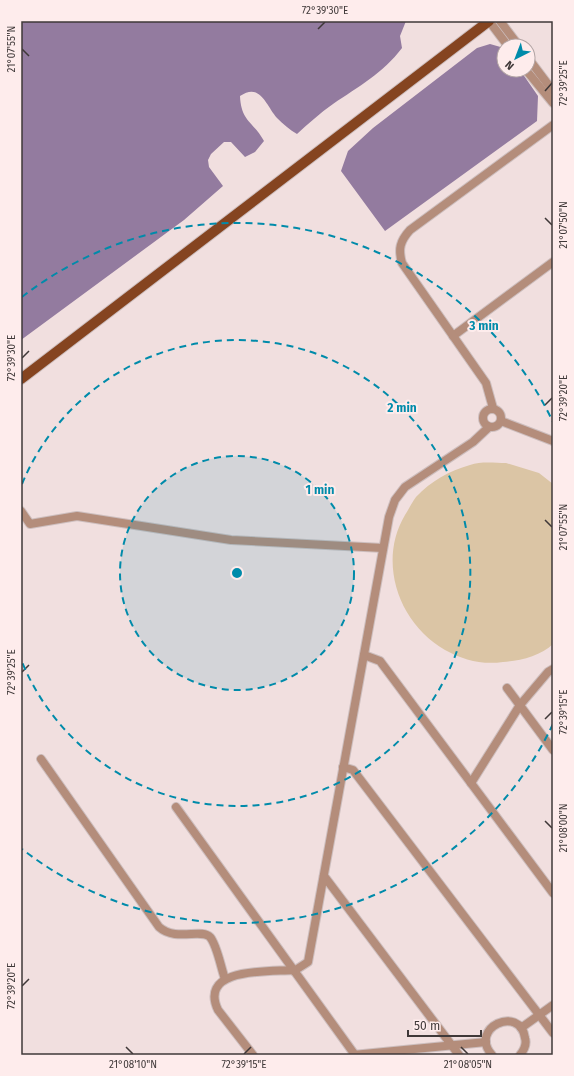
<svg xmlns="http://www.w3.org/2000/svg" width="574" height="1076" font-family="'Fira Sans',sans-serif">
<style>
.green{fill:#dbc5a5}
.water{fill:#937b9f}
.lines{fill:none;stroke-linecap:round;stroke-linejoin:round}
.street-casing{stroke:#cdbebe;stroke-width:10}
.primary-casing{stroke:#cdbebe;stroke-width:12}
.street{stroke:#b48d7b;stroke-width:8}
.primary{stroke:#854420;stroke-width:10}
.ticks{fill:none;stroke:#3f3838;stroke-width:1.5}
.ring{fill:none;stroke:#008baa;stroke-width:2;stroke-dasharray:7 5}
.centre{fill:#008baa;stroke:#feecec;stroke-width:2}
.ring-label{font-size:12px;text-anchor:middle;font-weight:bold;fill:#008baa;stroke:#feecec;stroke-width:4;stroke-linejoin:round;paint-order:stroke}
.neatline{fill:none;stroke:#3f3838;stroke-width:1.5}
.ticks-label{font-size:10px;text-anchor:middle;fill:#3f3838}
</style>
<rect width="100%" height="100%" fill="#f1dfdf"/>
<!-- green -->
<path class="green" d="M506 463 539 473 553 484V644C541 656 519 661 503 662 482 665 463 660 445 650 399 624 377 562 405 515 409 509 412 502 416 497 431 481 449 471 470 465 481 461 495 463 506 463Z"/>
<!-- water -->
<g class="water">
<path d="M21 21H406L400 36 402 48C383 73 358 87 333 104 320 113 308 124 297 134 290 130 283 124 277 118 266 105 260 82 240 96 241 122 254 122 264 141L255 152 245 157 231 142H224L211 154 208 160 209 167 223 186 184 220 21 340Z"/>
<polygon points="490,44 504,48 504,70 520,70 538,96 537,121 385,231 341,171 348,151 373,128 477,48"/>
</g>
<g class="lines">
<!-- street casing -->
<g class="street-casing">
<g id="street">
<polyline points="489,21 508,46"/>
<polyline points="500,21 519,46"/>
<polyline points="528,58 553,91"/>
<polyline points="526,70 553,103"/>
<polyline points="453,336 553,262"/>
<path d="M493 408 486 383 402 263C398 249 400 241 410 230L553 125"/>
<circle cx="492" cy="418" r="9"/>
<polyline points="501,421 553,441"/>
<polyline points="21,511 30,524 77,516 231,540 383,548"/>
<polyline points="364,655 380,661 553,893"/>
<polyline points="507,688 553,750"/>
<path d="M41 759 159 927C176 942 201 928 210 937 217 945 221 968 225 979"/>
<polyline points="343,767 353,770 553,1033"/>
<polyline points="471,783 520,705 548,672 553,669"/>
<polyline points="176,807 355,1055"/>
<polyline points="324,876 459,1055"/>
<polyline points="294,971 308,962 389,517 395,500 405,487 473,442 489,427"/>
<polyline points="521,1028 553,1005"/>
<path d="M253 1055 218 1010C198 967 269 972 293 970"/>
<polyline points="353,1055 486,1042"/>
<path d="M492 1055C468 1028 520 1004 525 1038 527 1044 524 1050 520 1055"/>
</g>
</g>
<!-- primary casing -->
<g class="primary-casing">
<polyline id="primary" points="21,379 489,21"/>
</g>
<!-- street -->
<use href="#street" class="street"/>
<!-- primary -->
<use href="#primary" class="primary"/>
</g>
<!-- ticks -->
<path class="ticks" d="M318 29 325 22M22 49 29 56M545 91 552 83M545 218 552 225M22 358 29 351M545 405 552 398M545 520 552 527M22 672 29 665M545 719 552 712M545 821 552 828M22 986 29 979M126 1047 133 1054M461 1047 468 1054M244 1054 251 1047"/>
<!-- distance rings -->
<circle cx="237" cy="573" r="117" fill="#008baa" fill-opacity=".12"/>
<g class="ring">
<circle cx="237" cy="573" r="117"/>
<path d="M22 484A233 233 0 1 1 22 662"/>
<path d="M553 724A350 350 0 0 1 22 849M22 297A350 350 0 0 1 553 422"/>
</g>
<circle cx="237" cy="573" r="6" class="centre"/>
<g class="ring-label">
<text x="484" y="330">3 min</text>
<text x="402" y="412">2 min</text>
<text x="320" y="494">1 min</text>
</g>
<!-- border -->
<rect width="574" height="1076" fill="none" stroke="#feecec" stroke-width="44"/>
<!-- north arrow -->
<g transform="translate(516 58) rotate(222)"><circle r="19" fill="#feecec" stroke="#b2a4a4"/>
<path d="M0-3L7 15L0 10L-7 15Z" fill="#008baa"/>
<text y="-6" font-size="11" font-weight="bold" text-anchor="middle" fill="#3f3838">N</text>
</g>
<!-- scale -->
<path d="M408 1030v6h73v-6" fill="none" stroke="#3f3838" stroke-width="2"/>
<text x="414" y="1030" font-size="12" fill="#3f3838" stroke="#feecec" stroke-width="3" paint-order="stroke">50 m</text>
<rect x="22" y="22" width="530" height="1032" class="neatline"/>
<g class="ticks-label">
<text x="325" y="14">72°39'30"E</text>
<text transform="translate(11 49) rotate(-90)" y="4">21°07'55"N</text>
<text transform="translate(563 83) rotate(-90)" y="4">72°39'25"E</text>
<text transform="translate(563 225) rotate(-90)" y="4">21°07'50"N</text>
<text transform="translate(11 358) rotate(-90)" y="4">72°39'30"E</text>
<text transform="translate(563 398) rotate(-90)" y="4">72°39'20"E</text>
<text transform="translate(563 527) rotate(-90)" y="4">21°07'55"N</text>
<text transform="translate(11 672) rotate(-90)" y="4">72°39'25"E</text>
<text transform="translate(563 712) rotate(-90)" y="4">72°39'15"E</text>
<text transform="translate(563 828) rotate(-90)" y="4">21°08'00"N</text>
<text transform="translate(11 986) rotate(-90)" y="4">72°39'20"E</text>
<text x="133" y="1068">21°08'10"N</text>
<text x="244" y="1068">72°39'15"E</text>
<text x="468" y="1068">21°08'05"N</text>
</g>
</svg>
